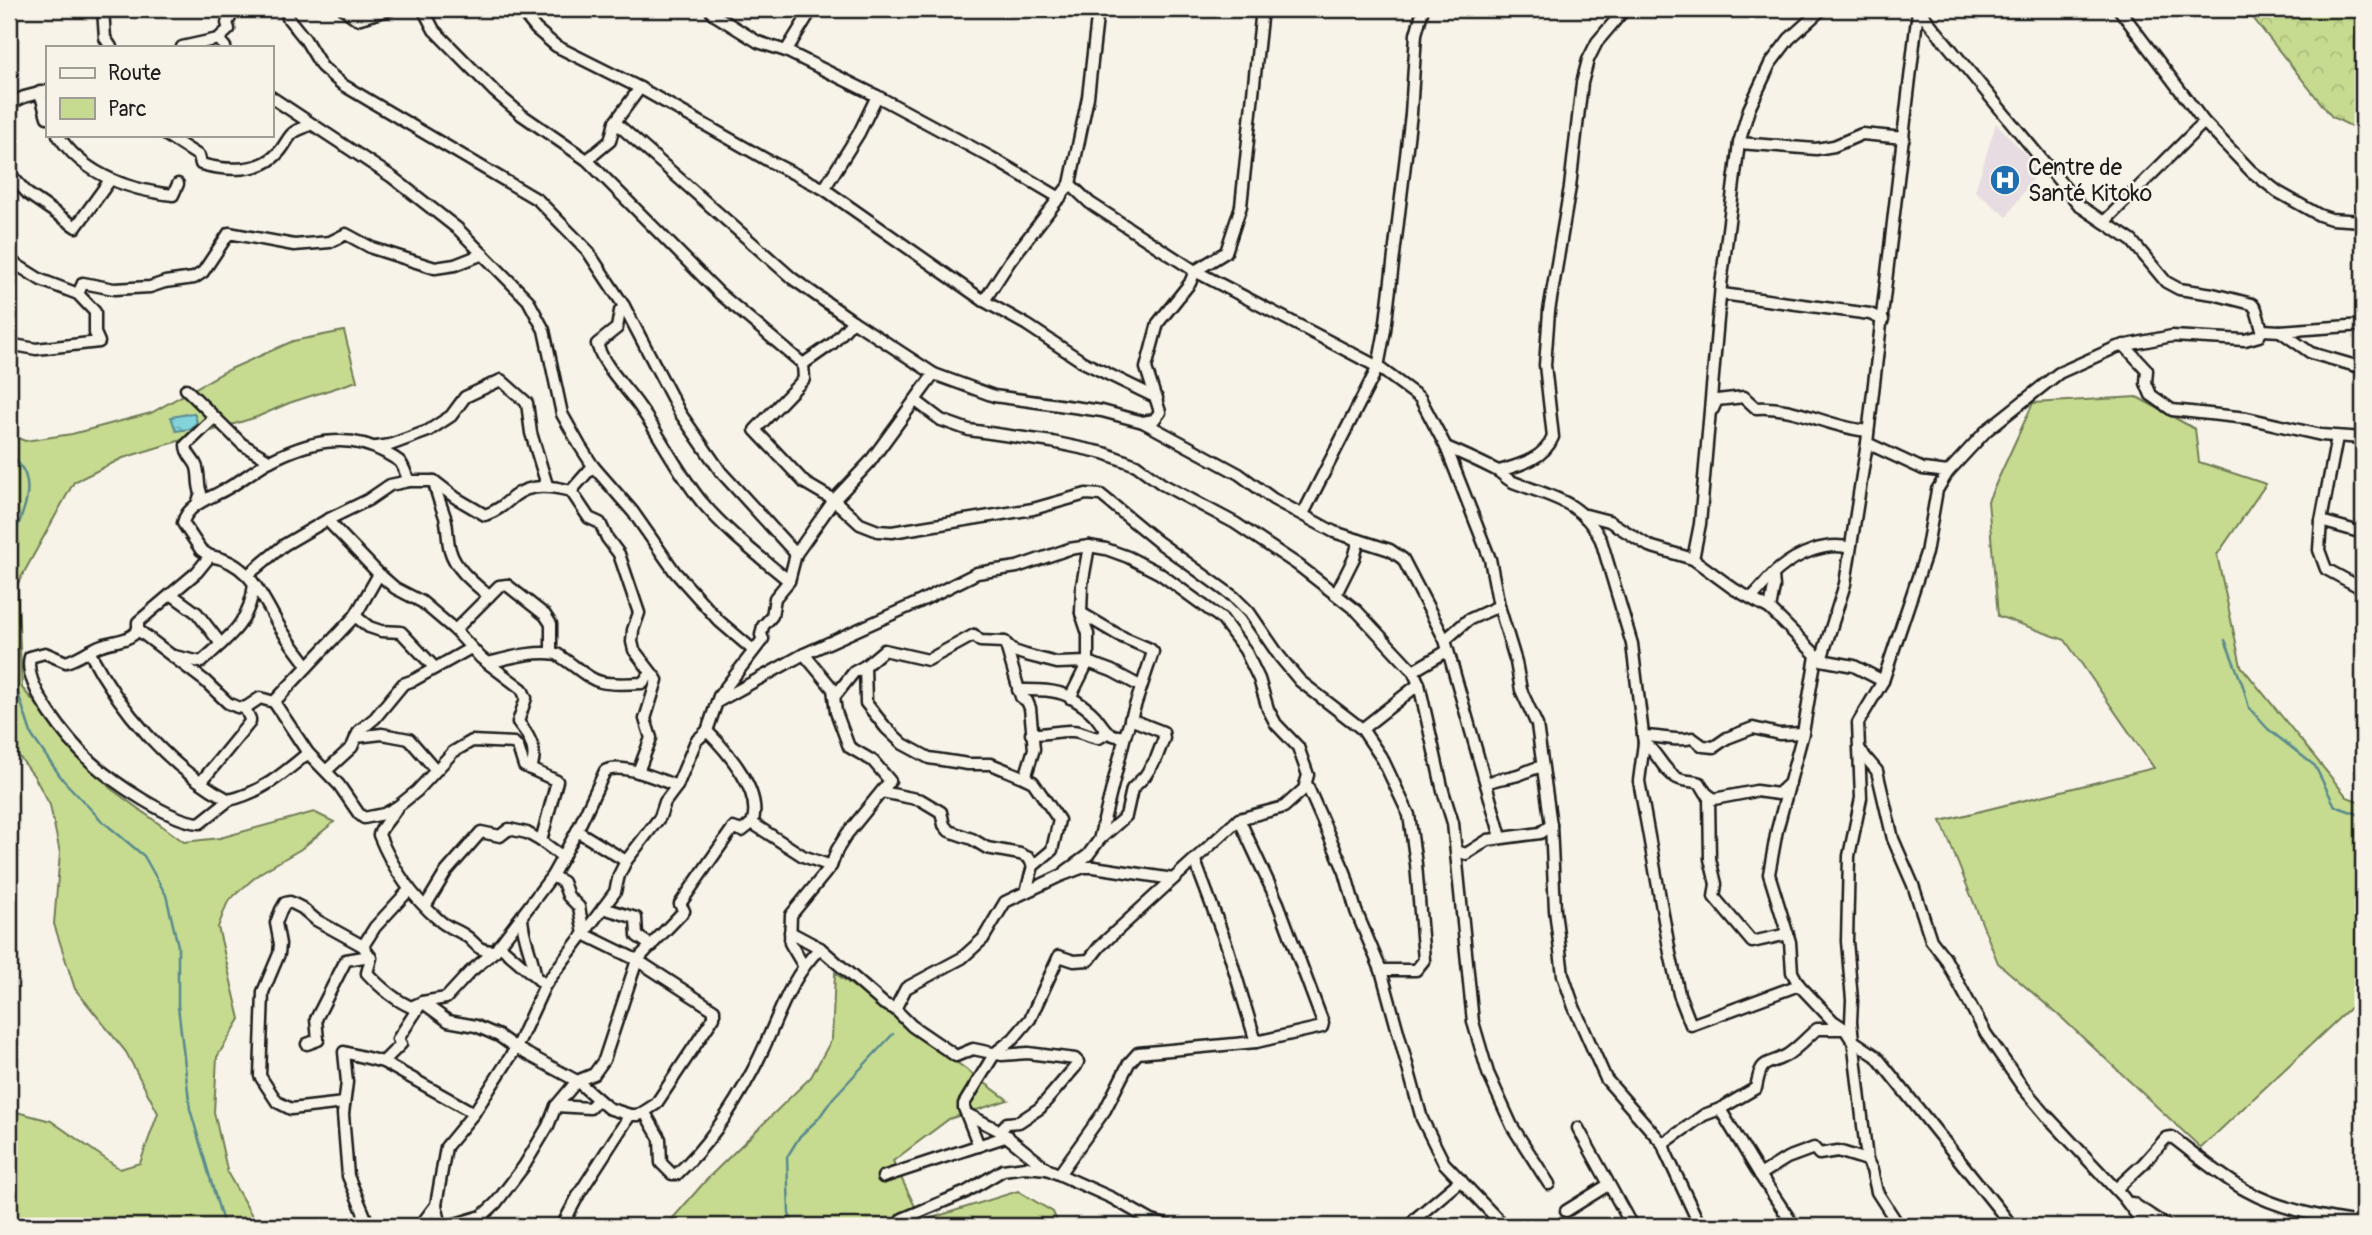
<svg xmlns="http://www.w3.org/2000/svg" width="2372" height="1235" font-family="Pangolin,sans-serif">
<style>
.built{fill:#e7dce1}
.green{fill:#c6db90;stroke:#717c56;stroke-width:2}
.forest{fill:url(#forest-crowns);stroke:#717c56;stroke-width:2}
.water{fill:url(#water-waves);stroke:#598a8e;stroke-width:2}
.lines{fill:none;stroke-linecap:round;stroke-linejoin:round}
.stream{stroke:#598a8e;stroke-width:2.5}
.minor-casing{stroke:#1c1c1c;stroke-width:15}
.minor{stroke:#f7f3e8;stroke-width:10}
.labels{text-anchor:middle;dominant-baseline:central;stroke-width:5;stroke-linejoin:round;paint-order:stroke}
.poi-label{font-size:23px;fill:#1c1c1c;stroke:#f7f3e8;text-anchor:start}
</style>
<defs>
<pattern id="forest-crowns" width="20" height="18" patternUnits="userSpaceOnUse" patternTransform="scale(1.75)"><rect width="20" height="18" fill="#c6db90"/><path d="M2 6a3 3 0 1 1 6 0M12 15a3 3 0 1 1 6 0" fill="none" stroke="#aabb7c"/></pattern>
<pattern id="water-waves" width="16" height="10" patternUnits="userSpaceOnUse" patternTransform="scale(1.75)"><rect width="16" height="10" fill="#82d3da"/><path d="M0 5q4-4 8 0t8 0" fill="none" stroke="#70b5ba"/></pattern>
</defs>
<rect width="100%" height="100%" fill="#f7f3e8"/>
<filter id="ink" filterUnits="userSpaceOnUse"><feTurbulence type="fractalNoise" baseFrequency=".0143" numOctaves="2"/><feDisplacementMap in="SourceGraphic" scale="14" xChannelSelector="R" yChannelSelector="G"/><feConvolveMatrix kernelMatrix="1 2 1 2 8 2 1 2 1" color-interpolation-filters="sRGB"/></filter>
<g filter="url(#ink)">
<!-- built -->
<polygon class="built" points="1996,123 2039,169 2007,217 1975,191"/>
<!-- green -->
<g class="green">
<polygon points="344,331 357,381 289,403 257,417 123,458 74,482 17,585 22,688 110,788 184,842 220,838 314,812 334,822 301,849 260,873 228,901 218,927 240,1019 217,1057 214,1112 228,1174 258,1226 9,1226 9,1110 51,1121 120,1169 140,1163 158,1113 126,1052 75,989 54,924 60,853 50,805 34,776 9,743 9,434 25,441 72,434 151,413 226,371 293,341"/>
<polygon points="2137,397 2195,429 2199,462 2266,484 2217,555 2241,666 2347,797 2363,803 2363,1004 2353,1005 2201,1148 2063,1019 1998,963 1941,821 2154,768 2065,640 1998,616 1988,501 2033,403"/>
<polygon points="835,973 1008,1100 949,1119 893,1161 922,1221 1018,1191 1053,1212 1059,1226 666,1226 708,1178 811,1077 832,1039"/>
</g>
<!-- forest -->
<polygon class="forest" points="2246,9 2363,9 2363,132 2332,117"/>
<!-- water -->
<polygon class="water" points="194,413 197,422 191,429 176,431 171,417"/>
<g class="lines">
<!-- stream -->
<g class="stream">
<path d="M9 451C14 458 22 466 25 474 35 501 12 530 9 555"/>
<polyline points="9,626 16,687 32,736 63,780 101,820 144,856 166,895 178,946 178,1006 190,1109 224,1226"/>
<polyline points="2225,640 2243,686 2249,708 2268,729 2315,766 2335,806 2363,816"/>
<polyline points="794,1226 789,1214 787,1157 800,1136 818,1119 833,1098 893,1034"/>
</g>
<!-- minor casing -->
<g class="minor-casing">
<g id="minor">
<polyline points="76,9 86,9"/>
<polyline points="103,9 105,38 111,47"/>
<polyline points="286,9 288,18 305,39 322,67 343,85 538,200 587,250 624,306 680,413 721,472 796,554"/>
<polyline points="344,9 357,19 392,9"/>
<polyline points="423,9 434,30 494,91 522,115 587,160 719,293 803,364 804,379 755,430 805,483 834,500 860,524 878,531 892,532 1033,509 1086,494 1101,495 1157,541 1234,597 1249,612 1280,657 1300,681 1362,729 1383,760 1409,815 1416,864 1424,960 1416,970 1381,970"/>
<polyline points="520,9 536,29 556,46 640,88 767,160 824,189 984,301 1027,325 1083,362 1157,398"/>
<polyline points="710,9 713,14 758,42 786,51 877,96 992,158 1060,198"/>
<polyline points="1918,9 2080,206 2132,241 2166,282 2179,289 2213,294 2252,304 2256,309 2262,330"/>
<polyline points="2119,9 2204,122 2251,171 2278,192 2319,215 2331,219 2363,221"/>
<polyline points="182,47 218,39"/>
<polyline points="225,47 218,39 229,29 227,23 235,9"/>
<polyline points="786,51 812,9"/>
<polyline points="40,92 47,117"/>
<polyline points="271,97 392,177 458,229 528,300 544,330 562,414 580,446 593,466 633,512 675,572 719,621 753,650"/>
<polyline points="9,104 24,97 47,91"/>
<polyline points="615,122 793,279 853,321 934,374 994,396 1102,411 1143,422 1239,474 1273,499 1334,532 1390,550 1403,559 1445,640 1501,837"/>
<path d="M58 135C83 174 129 190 173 195L178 184"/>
<path d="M166 135 199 156 201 164C226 171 261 173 279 152 284 147 287 139 292 134 297 129 305 128 311 124"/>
<polyline points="1739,143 1816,149 1834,146 1862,134 1904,138"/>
<polyline points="587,160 610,141 615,122 640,88"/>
<polyline points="9,173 28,194 76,227 110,180"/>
<polyline points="1070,184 1090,203 1195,271 1378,367 1420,398 1446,447 1490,559 1499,606 1516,662 1521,690 1537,725 1551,825 1555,910 1563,975 1574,1007 1606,1079 1663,1144 1666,1153 1700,1226"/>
<polyline points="824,189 859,133 877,96"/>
<polyline points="2104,222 2204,122"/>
<polyline points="9,260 41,280 78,294 95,312 95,333 99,342 36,349 9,344"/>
<polyline points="78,294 83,283 114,289 150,287 165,282 194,278 203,272 229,233 294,245 330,242 346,234 372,248 435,268 455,265 483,254"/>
<polyline points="1722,294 1870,314 1883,320"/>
<polyline points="984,301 1010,261 1070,184 1088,97 1098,9"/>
<path d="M624 306 620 311 617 328 597 344C604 367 625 386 639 406 661 437 677 471 701 501 727 532 759 556 789 581"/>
<polyline points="2262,330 2280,331 2363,325"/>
<polyline points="2280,331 2311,353 2363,368"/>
<polyline points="2124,345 2147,370 2146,383 2151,395 2172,410 2247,418 2321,435 2363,438"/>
<polyline points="803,364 833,343 853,321"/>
<polyline points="186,389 242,444 270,461"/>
<polyline points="916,401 941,420 969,430 1052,442 1104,453 1136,465 1162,484 1235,523 1298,565 1357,611 1413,671 1419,684 1443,791 1453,823 1473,1022 1488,1073 1512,1126 1549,1184"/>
<path d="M1713 409 1717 400 1744 397 1756 408C1795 405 1830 428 1868 431"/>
<polyline points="1143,422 1154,420 1160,412 1146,368 1158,323 1190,283 1195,271 1226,252 1241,206 1262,9"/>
<polyline points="2337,437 2321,521 2319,550 2326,569 2363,589"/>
<polyline points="1867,443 1923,469 1948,472"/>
<polyline points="376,447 390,445 428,431 451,416 465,397 501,380 527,403 531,433 547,485"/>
<path d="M1446 447C1463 454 1480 462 1496 470 1502 473 1506 479 1513 482 1551 497 1581 500 1601 540L1632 644 1644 743 1639 781 1670 953 1679 994 1691 1025 1799 985 1833 1021 1845 1029 1852 1040 1876 1056 2012 1226"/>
<path d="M1499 471C1520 465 1544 459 1553 437L1545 365 1549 311 1570 187 1582 83 1588 60 1597 42 1625 9"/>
<path d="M434 481C436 494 441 505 445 517 448 528 447 540 450 550 455 569 475 584 489 596"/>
<polyline points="571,491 589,518 600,523 607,538 619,554 639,613 633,630 632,642 634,650 657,680 645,719 651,738 638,772"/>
<path d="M197 504 201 493C197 483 200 473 196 465 192 457 186 454 186 445L214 418"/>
<polyline points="1303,514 1378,367 1385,330 1411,114 1416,34 1423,9"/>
<polyline points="1586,515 1609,521 1649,546 1693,559 1734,589 1770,609 1821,660 1854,666 1883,681"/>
<path d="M327 520 379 574 395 588 422 602 455 630 481 658 522 689 526 698 518 722C529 735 539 753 530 769"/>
<polyline points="2321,521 2363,533"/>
<path d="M210 556 201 550 183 523C187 504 213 497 228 488 242 480 254 470 268 462 306 442 347 431 386 453 390 456 396 458 400 462 404 467 406 475 409 481"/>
<polyline points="1693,559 1700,524 1721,285 1739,143 1749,109 1770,64 1789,39 1822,9"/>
<path d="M249 574 284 545 327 520 368 500 390 485 409 481H434L456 498 485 515C497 511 504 505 513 497 530 483 552 486 571 491L593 466"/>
<polyline points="171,594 197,613 221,644"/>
<polyline points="1336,594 1354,558 1359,540"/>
<path d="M1752 597C1761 589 1769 577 1779 569 1797 554 1827 541 1850 548"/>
<polyline points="1770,609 1774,587 1773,576"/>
<polyline points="355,616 369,627 381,631 401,632 434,667"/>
<path d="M138 630C128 642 115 640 102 645 90 649 79 658 66 662L45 653 30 657C22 686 71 743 91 762 113 782 171 822 200 823L229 800"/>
<polyline points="455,630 499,586 507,585 545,615 551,624 551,653"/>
<polyline points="1445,640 1468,620 1499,606"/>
<polyline points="1005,642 1021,697 1027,701 1030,708 1034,749 1025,778"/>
<path d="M89 651C119 709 170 769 229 800 261 793 284 773 308 753"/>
<path d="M174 656 201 662C229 637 250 623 254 584"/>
<polyline points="1821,660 1845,584 1867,443 1918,10"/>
<path d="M488 663C509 658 535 650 557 654 598 682 590 686 642 683L651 674"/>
<path d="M307 665C297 651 286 638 278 624 260 593 249 562 210 556L197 572 138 622V630L205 681 228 703 237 707 245 708 260 698 274 702 355 616 379 574"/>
<polyline points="865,666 866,703 886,728 903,744 929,758 968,764 991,764 1025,778 1033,782 1059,820 1052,850 1033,866 1026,892"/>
<polyline points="1413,671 1447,651"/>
<path d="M1018 690C1035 690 1052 689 1068 696 1077 701 1088 708 1095 716 1105 728 1107 738 1125 736"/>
<polyline points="835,696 854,672 865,666 884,650 928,660 974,635 980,641 1004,642 1014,651 1026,655 1057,663 1088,662 1112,671 1140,686"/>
<polyline points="1070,698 1088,662 1088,634 1081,613 1082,585 1089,546"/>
<polyline points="274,702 308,753 339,785 359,814 364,818 384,814 397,807 417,791 453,752 472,741 514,743 518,747 524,766 557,781 541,841 563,857"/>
<polyline points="717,702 804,654 917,603 977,573 1017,567 1069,549 1089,546 1106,549 1128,557 1159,573 1222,619 1245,650 1259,679 1268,709 1276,724 1298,747 1308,775 1304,789 1284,807 1239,819 1100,946 1089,960 1074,961 1059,956 1030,1019 1013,1039 995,1053 964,1104 964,1108 979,1146"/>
<polyline points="1362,729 1419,684"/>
<path d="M1031 734C1046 735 1059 730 1072 731 1082 731 1089 737 1099 738L1107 733"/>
<path d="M1643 736C1661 736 1676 742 1692 738L1703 746 1714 747 1727 738 1753 728 1779 734 1803 733"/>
<polyline points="356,737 382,734 409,739 436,770"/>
<path d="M1644 743C1658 752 1662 770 1677 778 1684 782 1692 780 1700 783L1706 793 1714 799 1756 791 1778 794 1790 783"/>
<polyline points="1861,752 1877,771 1893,839 1913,885 1931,940 1945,958 1986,1034 2024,1089 2046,1115 2123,1197 2145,1226"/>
<polyline points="327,770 352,747 359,731 375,718 403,684 414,680 471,648"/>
<polyline points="201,782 250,722 250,719 245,708"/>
<polyline points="1306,783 1345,872 1356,911 1381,970 1422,1119 1444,1163 1504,1226"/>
<path d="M1486 784C1496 778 1504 779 1514 776 1524 774 1531 768 1541 767"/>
<polyline points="882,792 921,800 941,812 944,825 949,831 972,839 987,848 1020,854 1029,858 1033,866"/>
<polyline points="1709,797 1710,859 1716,884 1714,897 1752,942 1788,934"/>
<path d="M397 807C392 818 381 826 379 835 392 867 413 898 439 920 446 927 455 929 463 934 479 943 472 950 495 951"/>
<polyline points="752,823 803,856 831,866"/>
<polyline points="577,831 626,861"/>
<polyline points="1100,839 1126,816 1132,789 1145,776 1156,759 1164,738 1163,732 1130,719"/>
<polyline points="1457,851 1466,854 1488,840 1540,833 1551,825"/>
<polyline points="1195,861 1227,946 1256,1042"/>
<polyline points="1066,871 1088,855 1099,840 1125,736 1153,652 1150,649 1120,636 1081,613"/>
<polyline points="426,905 446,872 481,832 500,836 509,829 527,833 541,841"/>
<polyline points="603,908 636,918 637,936 652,946"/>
<path d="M522 916C522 937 532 953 535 974"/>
<polyline points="790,932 820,948 884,1004 895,1009 912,1026 956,1056 973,1049 1002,1055 1028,1053 1075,1059 1078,1062 1076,1066 1040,1108 1019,1122 1007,1123 1000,1131"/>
<polyline points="499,945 545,985"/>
<polyline points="363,946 375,927 409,890"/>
<polyline points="803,965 790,943 791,915 831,866 837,850 847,834 890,781 873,761 849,747 836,712 833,689 804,654"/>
<polyline points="1799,985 1792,972 1790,942 1769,874 1777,830 1803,733 1816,656"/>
<polyline points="895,1009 906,988 962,958 983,939 1005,902 1060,876 1084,867 1094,867 1173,879"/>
<polyline points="307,1044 318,1040 316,1019 346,960 370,956"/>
<path d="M383 1062 401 1044 398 1039 422 1002 446 998 470 972 495 951 552 876 577 831 605 771C622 762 660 780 677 786"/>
<path d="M344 1103 291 1109 277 1102 260 1076 263 992 279 954 280 944 276 923 281 910 285 903 290 902 302 908 316 920 363 946 371 958 367 973C380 987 393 999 411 1007L422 1002 448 1021 476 1026 499 1036 516 1048 577 1081 608 1108 630 1115H639L656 1104 714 1017V1010L637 960 584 934 579 907 568 896 563 882 552 876"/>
<polyline points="556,1106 590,1108 597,1100"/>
<path d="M1720 1109 1756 1088C1762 1056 1765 1068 1787 1055 1798 1048 1807 1037 1817 1029H1845"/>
<path d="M645 1113 660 1139 661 1163 672 1174H677C708 1145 733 1108 753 1070 776 1027 785 983 820 948"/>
<polyline points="967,1114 1000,1131 1047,1169 1112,1198 1152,1221 1169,1226"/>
<polyline points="1578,1128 1632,1226"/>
<polyline points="1663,1144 1704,1115 1720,1109 1760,1175 1794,1226"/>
<polyline points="1060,1173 1105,1110 1129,1063 1138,1053 1256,1042 1322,1027 1323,1023 1278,903 1239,819"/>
<polyline points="1760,1175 1787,1158 1814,1148 1819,1154 1838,1151 1867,1160"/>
<polyline points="883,1177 1008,1136"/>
<path d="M2116 1189 2143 1164 2166 1138 2172 1137C2196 1155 2220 1176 2247 1191 2279 1209 2328 1219 2363 1223"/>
<polyline points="2132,1203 2167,1226"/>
<polyline points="436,1205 441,1226"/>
<polyline points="1566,1211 1608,1185"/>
<polyline points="902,1219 966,1192 1003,1170 1025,1167 1047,1169"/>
<polyline points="369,1226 348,1176 343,1114 347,1082 344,1052 383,1062 474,1113"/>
<polyline points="420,1226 436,1205 446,1147 474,1113 516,1048 545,985 615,892 619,875 626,861 660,817 665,802 677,786 696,741 707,731 719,696 763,639 761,635 763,626 772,616 775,598 789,581 796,554 801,547 834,500 869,463 934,374"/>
<path d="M448 1226 482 1216 496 1203 524 1166 548 1126 556 1106 577 1081 594 1074 604 1060 637 960 684 911 680 904 733 828 742 831 752 823C764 793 727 751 707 731"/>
<polyline points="562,1226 579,1194 630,1115"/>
<polyline points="1411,1226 1416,1218 1461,1180"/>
<polyline points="1899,1226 1877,1192 1872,1170 1867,1160 1851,1022 1852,1000 1847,941 1849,856 1861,798 1858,723 1883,681 1926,553 1937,490 1948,472 1987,430 2059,373 2117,347 2172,336 2245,340 2259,336 2262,330"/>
</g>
</g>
<!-- minor -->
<use href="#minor" class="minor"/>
</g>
</g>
<!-- icons -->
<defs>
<g id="hospital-disc" transform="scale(1.575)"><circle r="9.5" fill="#1f6fb2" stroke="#f7f3e8"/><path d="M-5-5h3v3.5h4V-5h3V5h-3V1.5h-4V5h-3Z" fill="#fff"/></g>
</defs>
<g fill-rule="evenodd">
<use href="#hospital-disc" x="2005" y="180"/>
</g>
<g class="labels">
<!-- poi labels -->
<g class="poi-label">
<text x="2028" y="167">Centre de<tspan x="2028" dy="26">Santé Kitoko</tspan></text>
</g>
</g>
<!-- margin -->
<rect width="2372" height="1235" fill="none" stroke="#f7f3e8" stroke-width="35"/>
<rect x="18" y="18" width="2337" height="1200" fill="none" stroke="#1c1c1c" stroke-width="2.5" filter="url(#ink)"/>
<!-- legend -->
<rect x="46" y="46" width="228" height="91" fill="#f7f3e8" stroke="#9f9d96" stroke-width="2"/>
<rect x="60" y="68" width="35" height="10" fill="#f7f3e8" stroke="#9f9d96" stroke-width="2"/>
<text x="108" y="80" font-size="21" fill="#1c1c1c">Route</text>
<rect x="60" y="98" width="35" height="21" fill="#c6db90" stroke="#9f9d96" stroke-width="2"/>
<text x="108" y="116" font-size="21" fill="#1c1c1c">Parc</text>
</svg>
